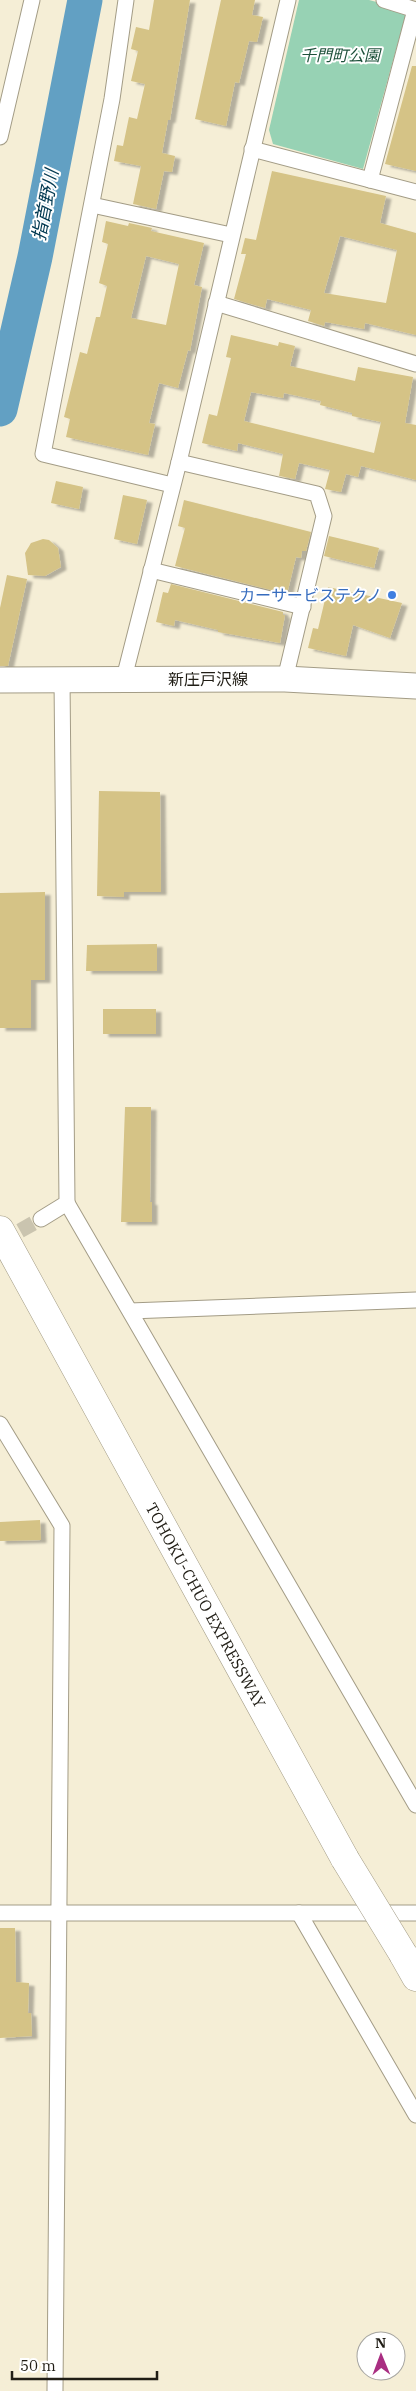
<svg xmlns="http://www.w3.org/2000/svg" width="416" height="2391" font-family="'IBM Plex Serif','Noto Sans JP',serif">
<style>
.green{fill:#97d2b4}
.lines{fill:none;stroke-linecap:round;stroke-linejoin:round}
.river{stroke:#62a0c3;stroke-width:35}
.building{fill:#d5c386;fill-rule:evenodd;filter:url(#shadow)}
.street-tunnel{stroke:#cac4af;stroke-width:15;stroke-dasharray:15 8;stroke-linecap:butt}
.street-casing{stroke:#a39c86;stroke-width:17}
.primary-casing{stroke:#a39c86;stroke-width:27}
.highway-casing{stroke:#a39c86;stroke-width:29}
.street{stroke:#fff;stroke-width:15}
.primary{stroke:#fff;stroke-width:25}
.highway{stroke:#fff;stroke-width:28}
.highway-bridge-casing{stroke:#a39c86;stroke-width:29;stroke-linecap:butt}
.highway-bridge{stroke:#fff;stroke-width:28}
.shop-dot{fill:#3f7fe0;stroke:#fff;stroke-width:2}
.labels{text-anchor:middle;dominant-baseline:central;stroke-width:4;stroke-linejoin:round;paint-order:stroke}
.park-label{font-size:16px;font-style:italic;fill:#1e513b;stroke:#fff}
.shop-label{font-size:16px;fill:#366cbe;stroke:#fff;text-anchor:end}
.street-label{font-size:16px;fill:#201d15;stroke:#fff}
.water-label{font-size:18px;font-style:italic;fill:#023951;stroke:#fff}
</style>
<defs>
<filter id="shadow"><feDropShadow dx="5.5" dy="3" stdDeviation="1" flood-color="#0004"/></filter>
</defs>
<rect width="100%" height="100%" fill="#f5eed6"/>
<!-- green -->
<polygon class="green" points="299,0 369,0 407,10 363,169 273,144 269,130"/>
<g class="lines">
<!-- river -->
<polyline class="river" points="0,409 35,257 85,0"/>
</g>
<!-- building -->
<g class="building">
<polygon points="154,0 190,0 170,120 168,120 162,153 175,156 172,172 164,171 156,209 133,204 141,166 114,161 117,145 123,146 129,117 137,119 145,84 131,81 138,51 131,49 136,27 149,30"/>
<polygon points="221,0 255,0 252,15 263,17 257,42 249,41 239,83 235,82 226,126 195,119"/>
<polygon points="412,66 416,66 416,171 385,164"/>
<path d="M272 171 386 196 380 223 416 233V335L365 323 364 329 325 322 324 326 308 321 311 310 267 299 265 308 234 299 246 254H241L245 238 256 240ZM340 236 397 250 386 303 324 293Z"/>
<path d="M106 221 128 226 129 223 152 228 151 231 204 243 194 285 202 287 190 351 188 350 178 388 159 383 149 423 155 424 148 455 66 437 70 419 64 417 80 352 87 354 96 317H100L107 286 99 283 108 244 102 242ZM146 256 179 264 166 325 131 318Z"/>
<path d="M231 335 278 346 279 342 295 346 290 366 355 381 358 367 413 377 405 423 416 425V480L361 466 358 477 346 474 341 492 325 489 330 470 299 463 295 479 279 476 283 454 238 443 237 451 202 443 209 414 217 416 231 358 226 357ZM251 392 283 398 284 393 321 401 320 405 352 413V416L381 422 374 453 244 421Z"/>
<polygon points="56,481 83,487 79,509 51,503"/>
<polygon points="123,495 147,500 137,544 114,539"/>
<polygon points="184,500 311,532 306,551 302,551 301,558 296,557 287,594 175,566 185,528 178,526"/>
<polygon points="329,536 379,548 374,568 324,556"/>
<polygon points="43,539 49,540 58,548 61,567 45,576 28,575 25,553 31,543"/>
<polygon points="7,575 27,579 8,666 0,666 0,608"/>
<polygon points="171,584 283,612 283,615 285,615 280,643 218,632 218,630 175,620 174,626 156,622 163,592 168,593"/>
<polygon points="328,587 402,603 390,638 353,625 346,656 308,648 313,628 318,629"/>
<polygon points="99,791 160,792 161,892 124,892 124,897 97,896"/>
<polygon points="45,892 45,980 31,980 31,1028 0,1028 0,893"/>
<polygon points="157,944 157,971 86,971 87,945"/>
<rect x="103" y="1009" width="53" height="25"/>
<polygon points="125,1107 151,1107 150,1202 152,1202 152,1222 121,1222"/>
<polygon points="40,1520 41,1540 0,1541 0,1522"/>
<polygon points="0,1928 15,1928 16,1982 29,1983 28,2013 31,2013 32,2036 0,2038"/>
</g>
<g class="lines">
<!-- street-tunnel -->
<polyline class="street-tunnel" points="0,1242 41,1219"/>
<!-- street casing -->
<g class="street-casing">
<g id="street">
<polyline points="126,0 112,99 43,454 172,485"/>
<polyline points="384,0 416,10"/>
<polyline points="0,137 32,0"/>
<polyline points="252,149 416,192"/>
<polyline points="370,180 415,10"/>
<polyline points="92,205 231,235"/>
<polyline points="216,303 416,364"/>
<polyline points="179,462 317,494 324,516 285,679"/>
<polyline points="151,570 303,607"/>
<polyline points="124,678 179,462 288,0"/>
<polyline points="67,1203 416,1805"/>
<polyline points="41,1219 67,1203 62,679"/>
<polyline points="130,1311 416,1300"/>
<polyline points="0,1424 62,1526 55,2391"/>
<polyline points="0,1913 416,1913"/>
<polyline points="299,1913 416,2115"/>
</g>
</g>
<!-- primary casing -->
<g class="primary-casing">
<polyline id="primary" points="0,680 285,679 416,686"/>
</g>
<!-- highway casing -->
<g class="highway-casing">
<g id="highway">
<path id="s1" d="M0 1230 345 1859"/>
<polyline points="403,1954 416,1977"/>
</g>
</g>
<!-- street -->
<use href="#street" class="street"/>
<!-- primary -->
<use href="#primary" class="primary"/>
<!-- highway -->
<use href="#highway" class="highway"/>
<!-- highway-bridge casing -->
<g class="highway-bridge-casing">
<polyline id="highway-bridge" points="345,1859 403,1954"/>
</g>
<!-- highway-bridge -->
<use href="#highway-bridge" class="highway-bridge"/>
</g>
<!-- markers -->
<circle class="shop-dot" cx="392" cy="595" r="5"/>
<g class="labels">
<!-- park labels -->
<g class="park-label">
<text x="340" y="55">千門町公園</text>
</g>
<!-- shop labels -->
<g class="shop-label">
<text x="382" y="595">カーサービステクノ</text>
</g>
<!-- street labels -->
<g class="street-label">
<text x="208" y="679">新庄戸沢線</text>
<text stroke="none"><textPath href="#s1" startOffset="428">TOHOKU-CHUO EXPRESSWAY</textPath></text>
</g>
<!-- water labels -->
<g class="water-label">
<text transform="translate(45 205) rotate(-79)">指首野川</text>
</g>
</g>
<!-- north arrow -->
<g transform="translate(381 2356) rotate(359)"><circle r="24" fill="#ffffff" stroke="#a6a5a1"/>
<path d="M0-4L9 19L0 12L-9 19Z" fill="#a92e82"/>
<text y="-8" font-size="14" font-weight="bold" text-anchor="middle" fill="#201d15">N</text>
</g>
<!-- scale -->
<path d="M12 2371v8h145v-8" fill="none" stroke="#201d15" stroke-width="2.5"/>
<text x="20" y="2371" font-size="15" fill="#201d15" stroke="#ffffff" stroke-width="4" paint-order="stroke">50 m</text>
</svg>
